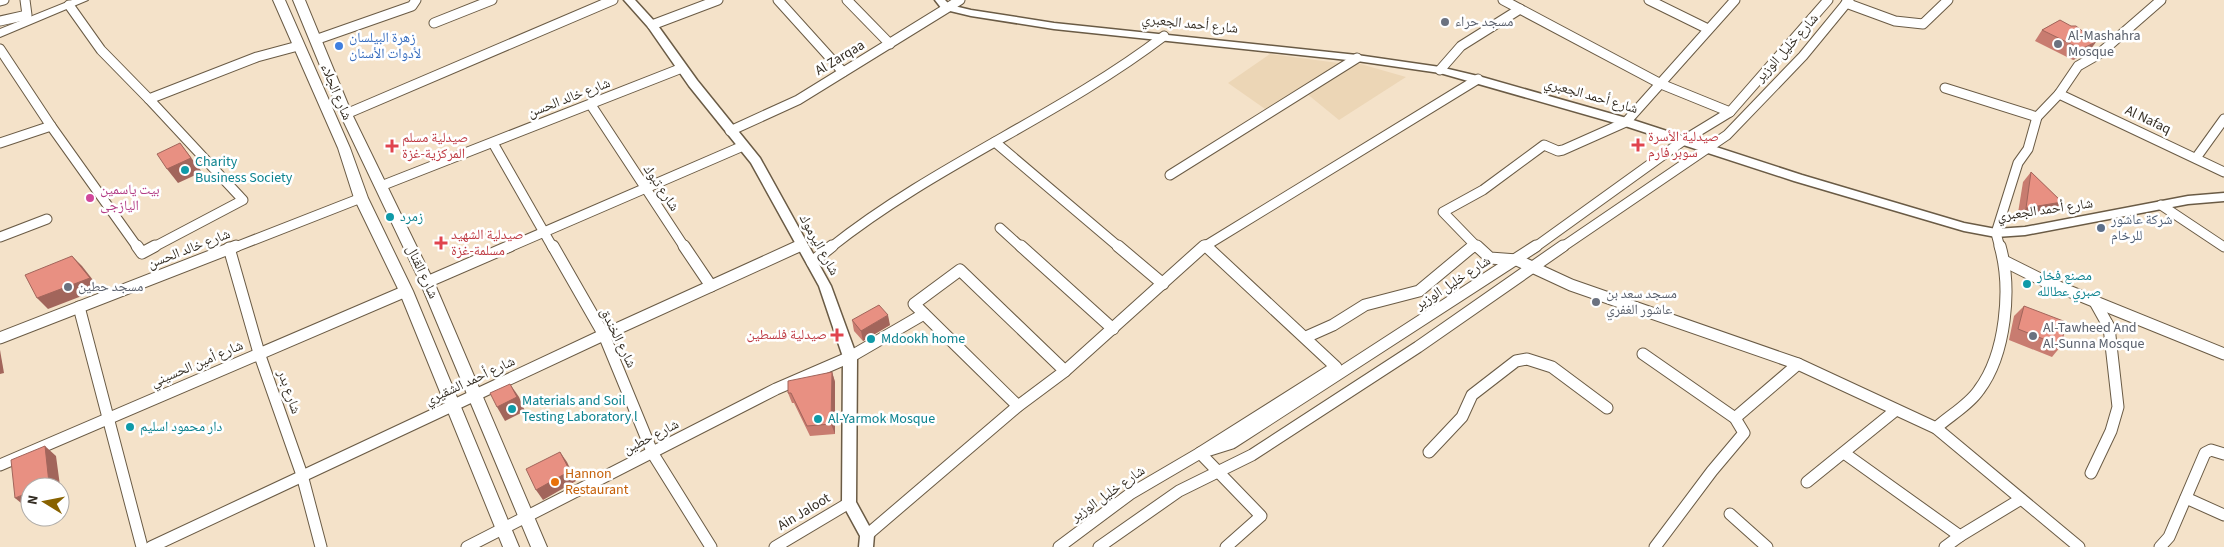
<svg xmlns="http://www.w3.org/2000/svg" width="2224" height="547" font-family="'Source Sans 3','Noto Naskh Arabic',sans-serif">
<style>
.built{fill:#ecd6b6}
.lines{fill:none;stroke-linecap:round;stroke-linejoin:round}
.minor-far1-casing{stroke:#6a5b45;stroke-width:11}
.minor-casing{stroke:#6a5b45;stroke-width:13}
.tertiary-casing{stroke:#6a5b45;stroke-width:3}
.secondary-casing{stroke:#6a5b45;stroke-width:2}
.minor-far1{stroke:#fff;stroke-width:9}
.minor{stroke:#fff;stroke-width:11}
.tertiary{fill:#fff;fill-rule:evenodd}
.secondary{fill:#fff;fill-rule:evenodd}
.wall{fill:#c87c70}
.shaded-wall{fill:#a2655b}
.building{fill:#e89082;stroke:#a2655b}
.worship-dot{fill:#6b7280;stroke:#fff;stroke-width:2}
.shop-dot{fill:#3f7fe0;stroke:#fff;stroke-width:2}
.health-dot{fill:#e0444e;stroke:#fff;stroke-width:2}
.culture-dot{fill:#0f9aa8;stroke:#fff;stroke-width:2}
.hotel-dot{fill:#d1479c;stroke:#fff;stroke-width:2}
.service-dot{fill:#5c6f8a;stroke:#fff;stroke-width:2}
.food-dot{fill:#e8710a;stroke:#fff;stroke-width:2}
.labels{text-anchor:middle;dominant-baseline:central;stroke-width:5;stroke-linejoin:round;paint-order:stroke}
.worship-label{font-size:14px;fill:#5b616d;stroke:#fff;text-anchor:start}
.street-label{font-size:14px;fill:#342d23;stroke:#fff}
.shop-label{font-size:14px;fill:#366cbe;stroke:#fff;text-anchor:start}
.health-label{font-size:14px;fill:#be3a42;stroke:#fff;text-anchor:start}
.culture-label{font-size:14px;fill:#0d838f;stroke:#fff;text-anchor:start}
.hotel-label{font-size:14px;fill:#b23c85;stroke:#fff;text-anchor:start}
.service-label{font-size:14px;fill:#4e5e75;stroke:#fff;text-anchor:start}
.food-label{font-size:14px;fill:#c56008;stroke:#fff;text-anchor:start}
</style>
<rect width="100%" height="100%" fill="#f4e2c9"/>
<!-- built -->
<g class="built">
<polygon points="1270,54 1346,64 1268,111 1228,83"/>
<polygon points="1357,63 1406,77 1339,120 1306,93"/>
</g>
<g class="lines">
<!-- minor-far1 casing -->
<g class="minor-far1-casing">
<g id="minor-far1">
<polyline points="778,0 843,72"/>
<polyline points="847,0 890,44"/>
<polyline points="1503,0 1661,84 1730,112"/>
<polyline points="1649,0 1708,29"/>
<polyline points="0,1 4,0"/>
<polyline points="1846,3 1895,21 1923,24 1948,0"/>
<polyline points="69,5 101,50 149,99 257,57 298,46"/>
<polyline points="0,21 27,15 25,0"/>
<polyline points="434,23 492,0"/>
<polyline points="652,25 718,0"/>
<polyline points="315,40 412,6 416,0"/>
<polyline points="0,49 51,126 138,248"/>
<polyline points="1440,70 1461,46 1520,9"/>
<polyline points="1945,88 2037,117"/>
<polyline points="2059,94 2224,172"/>
<polyline points="149,99 243,200 152,248"/>
<polyline points="591,105 685,248"/>
<polyline points="346,114 613,0"/>
<polyline points="730,131 798,100 960,0"/>
<polyline points="995,142 1120,248"/>
<polyline points="0,143 51,126"/>
<polyline points="493,143 553,248"/>
<polyline points="2196,158 2224,119"/>
<polyline points="1170,175 1357,58"/>
<polyline points="381,186 682,68"/>
<polyline points="2161,205 2224,247"/>
<polyline points="1000,228 1022,248"/>
<polyline points="0,237 47,219"/>
<polyline points="1205,245 1208,248"/>
<polyline points="1475,245 1478,248"/>
<polyline points="233,248 361,198"/>
<polyline points="507,248 743,146"/>
<polyline points="796,248 802,245"/>
<path d="M830 248C934 165 1059 116 1164 36"/>
<polyline points="1202,248 1478,79"/>
<polyline points="1472,248 1475,245 1443,212 1483,190 1544,145 1558,151 1563,150 1626,122 1735,0"/>
<polyline points="1534,248 1684,140 1730,112 1828,0"/>
<polyline points="1561,248 1727,135 1803,56 1849,0"/>
<polyline points="2000,248 1996,233 2018,163 2028,149 2037,117 2059,94 2078,66 2099,54 2161,0"/>
</g>
</g>
<!-- minor casing -->
<g class="minor-casing">
<g id="minor">
<polyline points="137,246 142,253 155,246"/>
<polyline points="553,246 604,335 653,454 711,547"/>
<polyline points="684,246 711,286"/>
<polyline points="1021,246 1113,329"/>
<polyline points="1118,246 1163,284"/>
<polyline points="1206,246 1336,367 1200,453 1261,516 1226,547"/>
<polyline points="1477,246 1490,258 1517,260 1571,285 1798,364"/>
<polyline points="229,248 259,353 302,475 321,547"/>
<polyline points="2004,261 2044,281 2224,354"/>
<polyline points="812,262 832,246"/>
<polyline points="427,282 510,246"/>
<polyline points="79,307 142,547"/>
<polyline points="1306,337 1333,325 1365,305 1419,291 1473,246"/>
<polyline points="0,338 236,246"/>
<polyline points="1643,354 1735,418 1744,433 1712,471 1655,547"/>
<polyline points="1018,406 914,304 960,270 1065,371"/>
<polyline points="1735,418 1798,364 1936,428 2079,547"/>
<path d="M1936 428C1949 416 1969 405 1979 390 2006 354 2012 288 2000 246"/>
<polyline points="1429,452 1462,417 1472,395 1516,361 1527,359 1552,367 1607,408"/>
<polyline points="1844,453 1960,536 2021,499"/>
<polyline points="0,465 406,291"/>
<polyline points="2091,473 2111,431 2118,407 2109,327 2095,302"/>
<polyline points="1807,482 1896,410"/>
<polyline points="2186,498 2224,515"/>
<polyline points="1730,514 1767,547"/>
<polyline points="867,535 1018,406 1065,371 1204,246"/>
<polyline points="151,547 599,337 799,246"/>
<polyline points="467,547 776,389 850,357 924,314"/>
<polyline points="775,547 849,503"/>
<polyline points="1059,547 1130,494 1200,453 1232,443 1536,246"/>
<polyline points="1099,547 1179,491 1252,455 1418,347 1563,246"/>
<polyline points="1945,547 1960,536"/>
<polyline points="2160,547 2169,537 2205,453 2211,450 2224,454"/>
</g>
</g>
<!-- tertiary casing -->
<g class="tertiary-casing">
<g id="tertiary">
<polygon points="624,0 635,0 656,23 697,80 760,158 831,286 857,357 856,502 874,535 873,547 859,547 860,536 842,503 843,357 819,286 751,163 689,86 648,27"/>
<polygon points="935,0 945,0 950,5 971,10 1054,23 1357,55 1440,67 1482,77 1630,119 1802,175 1964,223 1996,229 2025,227 2188,196 2224,193 2224,201 2188,204 2025,235 1996,237 1964,231 1794,181 1622,125 1440,73 1357,61 1054,29 971,16 946,10 942,9"/>
</g>
</g>
<!-- secondary casing -->
<g class="secondary-casing">
<g id="secondary">
<polygon points="72,0 88,0 0,37 0,29"/>
<polygon points="273,0 285,0 350,148 368,198 413,291 519,547 503,547 399,291 354,198 338,148"/>
<polygon points="293,0 305,0 352,114 434,282 547,547 531,547 420,282 340,114"/>
</g>
</g>
<!-- minor-far1 -->
<use href="#minor-far1" class="minor-far1"/>
<!-- minor -->
<use href="#minor" class="minor"/>
<!-- tertiary -->
<use href="#tertiary" class="tertiary"/>
<!-- secondary -->
<use href="#secondary" class="secondary"/>
</g>
<!-- wall -->
<g class="wall">
<polygon points="2060,20 2088,53 2073,60 2035,41 2042,30"/>
<polygon points="2031,172 2062,202 2053,212 2017,219 2023,182"/>
<polygon points="2024,306 2061,346 2052,357 2009,340 2014,316"/>
<polygon points="852,320 890,325 863,341 854,331"/>
<polygon points="832,372 835,382 835,434 810,436 794,403 792,403 788,393"/>
</g>
<!-- shaded-wall -->
<g class="shaded-wall">
<polygon points="2096,42 2088,53 2073,60 2081,49"/>
<polygon points="180,143 202,172 178,183 167,169"/>
<polygon points="2062,202 2053,212 2017,219 2026,208"/>
<polygon points="72,256 82,266 100,289 48,309 37,298"/>
<polygon points="888,315 890,325 863,341 861,331"/>
<polygon points="0,350 4,373 0,374"/>
<polygon points="832,372 835,382 835,434 831,424"/>
<polygon points="510,384 519,397 525,411 505,421 497,407"/>
<polygon points="45,446 56,456 61,493 60,494 60,487 41,487"/>
<polygon points="560,452 567,462 576,481 543,500 536,490"/>
<polygon points="30,492 30,507 27,508 15,498"/>
</g>
<!-- building -->
<g class="building">
<polygon points="2060,20 2071,26 2076,26 2096,42 2081,49 2042,30"/>
<polygon points="180,143 191,158 167,169 157,154"/>
<polygon points="2031,172 2062,202 2026,208"/>
<polygon points="72,256 90,278 37,298 25,275"/>
<polygon points="879,305 888,315 861,331 852,320"/>
<polygon points="2024,306 2066,322 2061,346 2018,329"/>
<polygon points="832,372 831,424 807,426 791,393 788,393 788,381"/>
<polygon points="510,384 517,397 497,407 490,393"/>
<polygon points="45,446 49,483 41,487 30,487 30,492 15,498 11,460"/>
<polygon points="560,452 570,471 536,490 526,469"/>
</g>
<!-- markers -->
<g class="worship-dot">
<circle cx="1445" cy="22" r="5"/>
<circle cx="2058" cy="44" r="5"/>
<circle cx="68" cy="287" r="5"/>
<circle cx="1596" cy="302" r="5"/>
<circle cx="2033" cy="336" r="5"/>
</g>
<circle class="shop-dot" cx="339" cy="46" r="5"/>
<g class="health-dot">
<path d="M1635.5 137.5h5v5h5v5h-5v5h-5v-5h-5v-5h5z"/>
<path d="M389.5 138.5h5v5h5v5h-5v5h-5v-5h-5v-5h5z"/>
<path d="M438.5 235.5h5v5h5v5h-5v5h-5v-5h-5v-5h5z"/>
<path d="M834.5 327.5h5v5h5v5h-5v5h-5v-5h-5v-5h5z"/>
</g>
<g class="culture-dot">
<circle cx="185" cy="170" r="5"/>
<circle cx="390" cy="217" r="5"/>
<circle cx="2027" cy="284" r="5"/>
<circle cx="871" cy="339" r="5"/>
<circle cx="512" cy="409" r="5"/>
<circle cx="818" cy="419" r="5"/>
<circle cx="130" cy="427" r="5"/>
</g>
<circle class="hotel-dot" cx="90" cy="198" r="5"/>
<circle class="service-dot" cx="2101" cy="228" r="5"/>
<circle class="food-dot" cx="555" cy="482" r="5"/>
<g class="labels">
<!-- worship labels -->
<g class="worship-label">
<text x="1455" y="22">مسجد حراء</text>
<text x="2068" y="36">Al-Mashahra<tspan x="2068" dy="16">Mosque</tspan></text>
<text x="78" y="287">مسجد حطين</text>
<text x="1606" y="294">مسجد سعد بن<tspan x="1606" dy="16">عاشور الغفري</tspan></text>
<text x="2043" y="328">Al-Tawheed And<tspan x="2043" dy="16">Al-Sunna Mosque</tspan></text>
</g>
<!-- street labels -->
<g class="street-label">
<text transform="translate(1190 24) rotate(6)">شارع أحمد الجعبري</text>
<text transform="translate(1787 48) rotate(-48)">شارع خليل الوزير</text>
<text transform="translate(840 58) rotate(-31)">Al Zarqaa</text>
<text transform="translate(336 92) rotate(67)">شارع الجلاء</text>
<text transform="translate(1591 96) rotate(16)">شارع أحمد الجعبري</text>
<text transform="translate(569 98) rotate(-21)">شارع خالد الحسن</text>
<text transform="translate(2148 120) rotate(25)">Al Nafaq</text>
<text transform="translate(661 188) rotate(56)">شارع تبوك</text>
<text transform="translate(2045 210) rotate(-8)">شارع أحمد الجعبري</text>
<text transform="translate(819 245) rotate(61)">شارع اليرموك</text>
<text transform="translate(189 249) rotate(-21)">شارع خالد الحسن</text>
<text transform="translate(422 272) rotate(65)">شارع القنال</text>
<text transform="translate(1453 283) rotate(-33)">شارع خليل الوزير</text>
<text transform="translate(618 338) rotate(64)">شارع الخندق</text>
<text transform="translate(197 364) rotate(-23)">شارع أمين الحسيني</text>
<text transform="translate(470 381) rotate(-25)">شارع أحمد الشقيري</text>
<text transform="translate(289 392) rotate(71)">شارع بدر</text>
<text transform="translate(651 437) rotate(-27)">شارع حطين</text>
<text transform="translate(1108 494) rotate(-35)">شارع خليل الوزير</text>
<text transform="translate(804 512) rotate(-31)">Ain Jaloot</text>
</g>
<!-- shop labels -->
<g class="shop-label">
<text x="349" y="38">زهرة البيلسان<tspan x="349" dy="16">لأدوات الأسنان</tspan></text>
</g>
<!-- health labels -->
<g class="health-label">
<text x="1648" y="137">صيدلية الأسرة<tspan x="1648" dy="16">سوبر فارم</tspan></text>
<text x="402" y="138">صيدلية مسلم<tspan x="402" dy="16">المركزية-غزة</tspan></text>
<text x="451" y="235">صيدلية الشهيد<tspan x="451" dy="16">مسلمة-غزة</tspan></text>
<text x="827" y="335" text-anchor="end">صيدلية فلسطين</text>
</g>
<!-- culture labels -->
<g class="culture-label">
<text x="195" y="162">Charity<tspan x="195" dy="16">Business Society</tspan></text>
<text x="400" y="217">زمرد</text>
<text x="2037" y="276">مصنع فخار<tspan x="2037" dy="16">صبري عطالله</tspan></text>
<text x="881" y="339">Mdookh home</text>
<text x="522" y="401">Materials and Soil<tspan x="522" dy="16">Testing Laboratory l</tspan></text>
<text x="828" y="419">Al-Yarmok Mosque</text>
<text x="140" y="427">دار محمود اسليم</text>
</g>
<!-- hotel labels -->
<g class="hotel-label">
<text x="100" y="190">بيت ياسمين<tspan x="100" dy="16">اليازجى</tspan></text>
</g>
<!-- service labels -->
<g class="service-label">
<text x="2111" y="220">شركة عاشور<tspan x="2111" dy="16">للرخام</tspan></text>
</g>
<!-- food labels -->
<g class="food-label">
<text x="565" y="474">Hannon<tspan x="565" dy="16">Restaurant</tspan></text>
</g>
</g>
<!-- north arrow -->
<g transform="translate(45 502) rotate(280)"><circle r="24" fill="#ffffff" stroke="#aeaba7"/>
<path d="M0-4L9 19L0 12L-9 19Z" fill="#886200"/>
<text y="-8" font-size="14" font-weight="bold" text-anchor="middle" fill="#342d23">N</text>
</g>
</svg>
